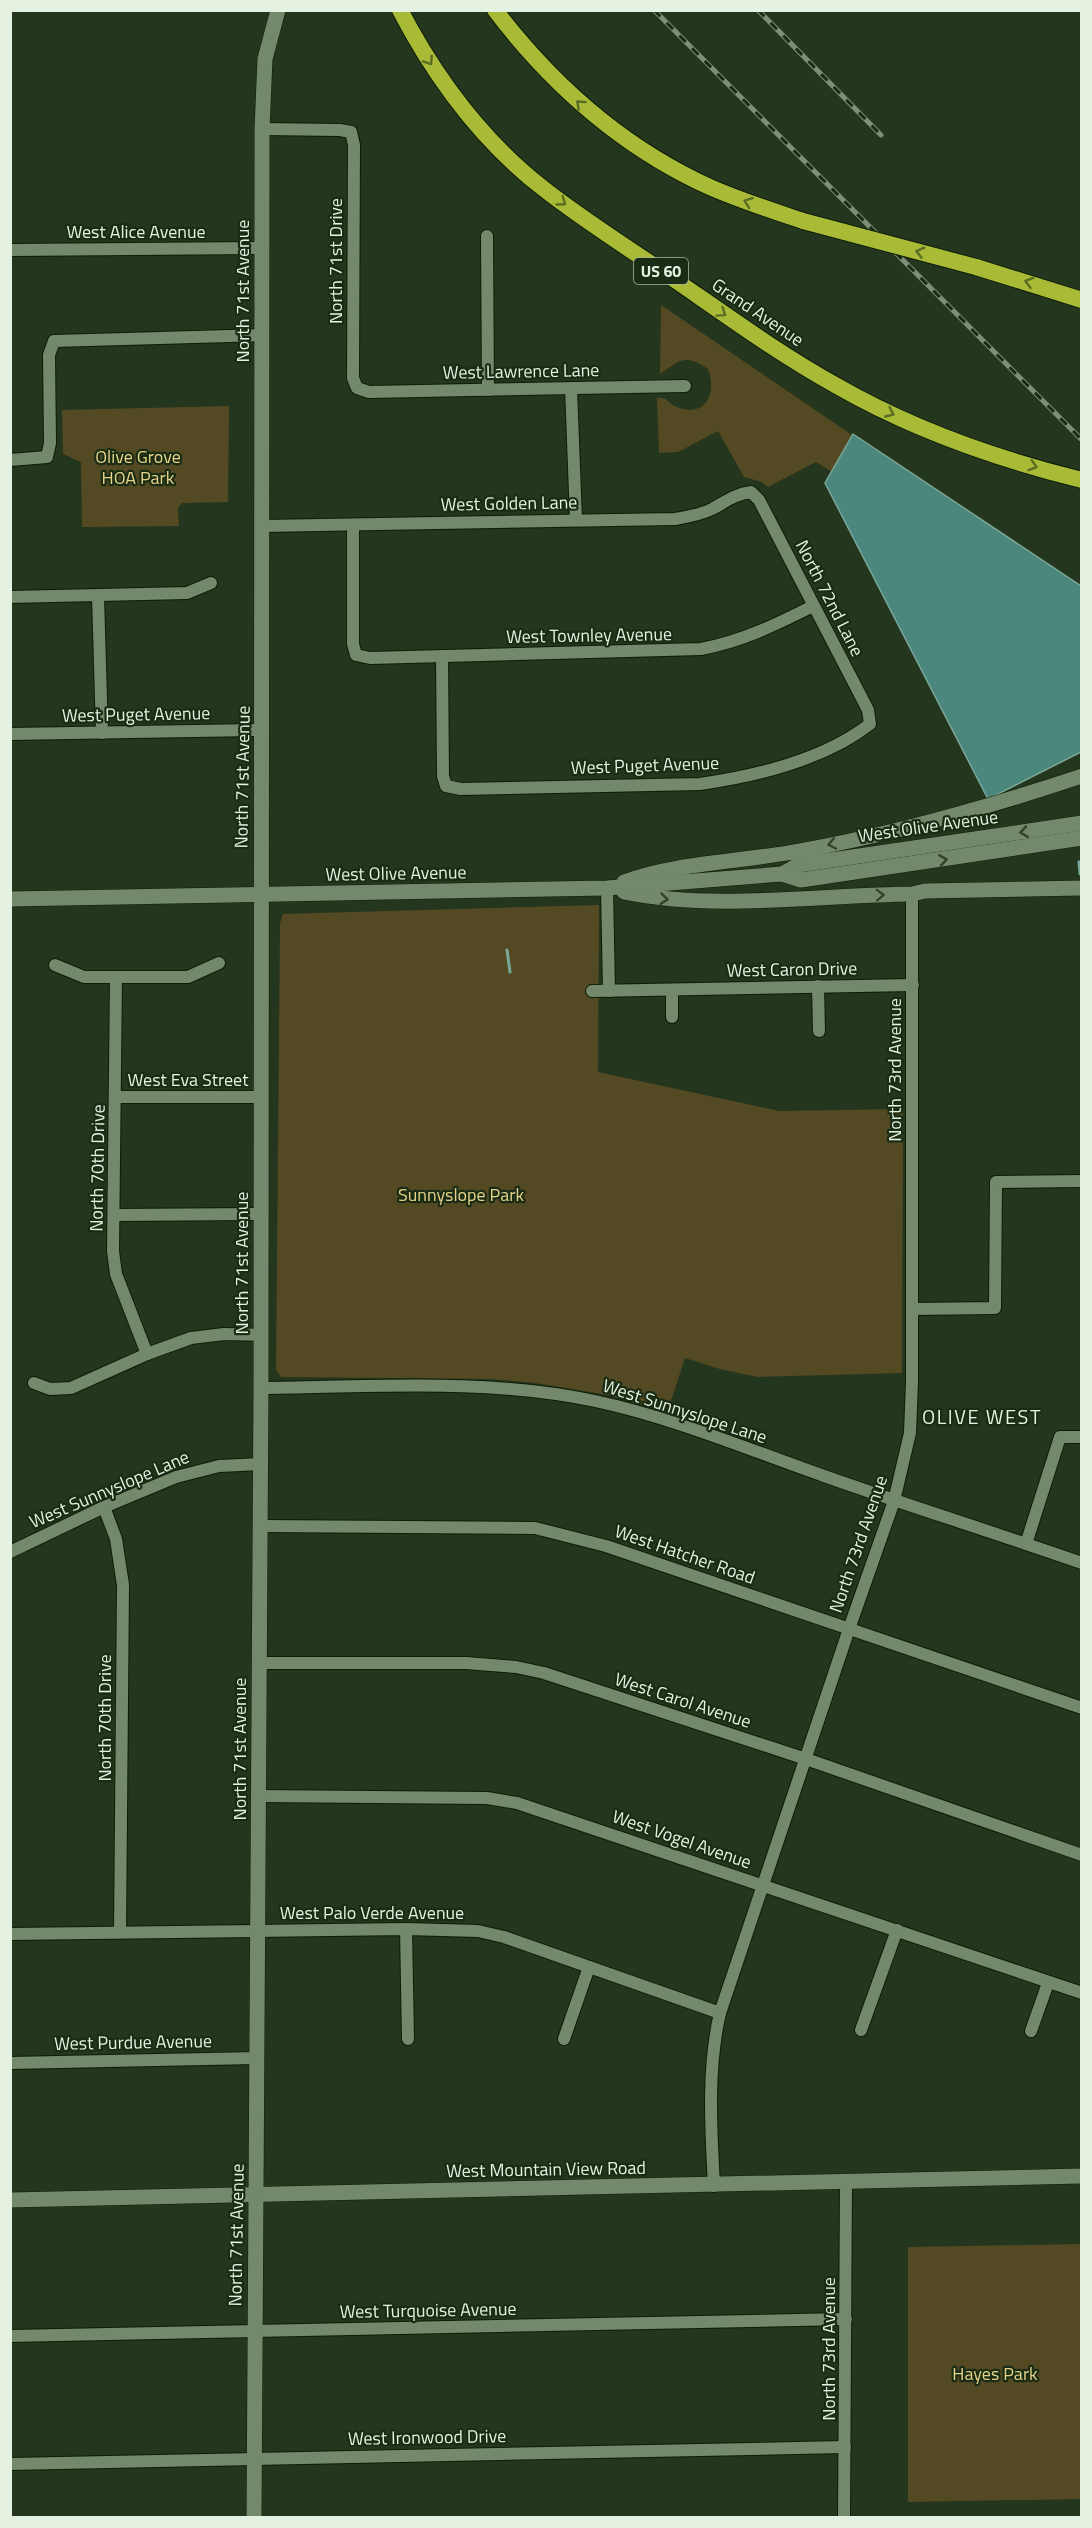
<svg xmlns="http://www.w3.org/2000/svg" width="1092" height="2528" font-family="'Titillium Web',sans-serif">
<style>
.green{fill:#534923}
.water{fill:#4b877c;stroke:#79a79a;stroke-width:1.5}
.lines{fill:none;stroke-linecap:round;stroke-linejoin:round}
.stream{stroke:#79a79a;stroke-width:3}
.minor-casing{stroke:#0d1d06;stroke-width:14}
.tertiary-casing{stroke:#0d1d06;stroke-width:16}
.secondary-casing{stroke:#0d1d06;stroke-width:16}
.trunk-casing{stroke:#0d1d06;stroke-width:18}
.minor{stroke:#74886c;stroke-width:12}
.tertiary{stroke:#74886c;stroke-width:15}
.secondary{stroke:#74886c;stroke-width:15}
.trunk{stroke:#a9ba37;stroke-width:16}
.rail-casing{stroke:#7f8d79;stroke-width:5}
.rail{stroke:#1b2c14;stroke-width:3;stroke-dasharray:9;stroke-linecap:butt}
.trunk-bridge-casing{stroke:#0d1d06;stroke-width:18;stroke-linecap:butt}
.trunk-bridge{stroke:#a9ba37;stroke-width:16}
.oneway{stroke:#5b6c24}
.oneway2{stroke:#31432a}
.labels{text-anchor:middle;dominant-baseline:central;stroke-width:4.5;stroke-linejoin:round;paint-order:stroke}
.shield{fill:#1b2c14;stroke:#a8b6a4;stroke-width:1.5}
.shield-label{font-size:16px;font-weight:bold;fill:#e5f1e1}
.street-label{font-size:18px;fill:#e5f1e1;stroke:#1b2c14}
.park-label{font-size:18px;fill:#e6d288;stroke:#1b2c14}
.neighbourhood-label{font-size:20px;letter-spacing:1.5px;fill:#e5f1e1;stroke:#1b2c14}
</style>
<rect width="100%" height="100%" fill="#25361e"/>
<!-- green -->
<g class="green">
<path d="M661 305 852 435 832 472 816 462 768 487 762 482 744 477 718 431 678 452 659 453 657 398C668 396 668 404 677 407 706 419 717 392 708 369 684 353 680 361 660 374Z"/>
<polygon points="229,406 228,502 182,503 178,508 179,526 82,527 81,462 63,454 62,410"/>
<polygon points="599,905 598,1072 779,1111 903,1109 902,1373 757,1377 720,1369 685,1358 667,1413 608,1395 535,1383 491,1379 281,1377 276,1370 280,923 283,914"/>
<polygon points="1081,2244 1081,2499 908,2502 908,2247"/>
</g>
<!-- water -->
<polygon class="water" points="853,434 1081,586 1081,752 988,799 825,483"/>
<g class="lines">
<!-- stream -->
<g class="stream">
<polyline points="1079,862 1080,874"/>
<polyline points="507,950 510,972"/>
</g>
<!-- minor casing -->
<g class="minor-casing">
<g id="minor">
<polyline points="262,129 340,130 351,132 354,145 353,378 357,388 369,392 685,386"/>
<polyline points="487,236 488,390"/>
<polyline points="10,250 261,248"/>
<polyline points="571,388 576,520"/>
<polyline points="10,460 47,457 50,443 49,355 54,341 263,335"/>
<path d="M353 525V644L356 655 370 658 701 649C743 641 775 625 813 606"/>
<path d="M262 526 675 519C687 517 700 515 712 509 725 502 735 494 751 492L759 500 868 710 870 724C825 759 756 776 700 784L461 789 446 786 443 776 442 656"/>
<polyline points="98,596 102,733"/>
<polyline points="10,597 187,593 211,583"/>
<polyline points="10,734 262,730"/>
<polyline points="607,888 609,991"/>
<polyline points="55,965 84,977 188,977 219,963"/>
<polyline points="116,977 113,1251 116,1274 147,1354"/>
<polyline points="818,986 819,1031"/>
<polyline points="672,990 672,1017"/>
<polyline points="592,991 913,985"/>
<polyline points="116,1097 260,1097"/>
<polyline points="114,1215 261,1214"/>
<polyline points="912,1309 995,1308 996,1182 1082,1181"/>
<polyline points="34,1383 50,1389 71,1388 147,1354 191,1338 224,1334 261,1335"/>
<path d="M261 1388C370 1387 488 1378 595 1401 671 1417 750 1450 824 1476 909 1506 996 1533 1082 1563"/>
<polyline points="104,1507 116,1539 123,1585 120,1932"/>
<polyline points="260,1526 535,1528 606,1546 1082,1708"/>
<polyline points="1026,1544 1060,1437 1082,1437"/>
<polyline points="10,1552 104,1507 176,1477 219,1466 260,1464"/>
<polyline points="259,1663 466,1663 516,1667 544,1673 806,1759 1082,1855"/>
<polyline points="258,1796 487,1798 517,1803 1082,1993"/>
<polyline points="406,1929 408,2039"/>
<polyline points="10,1934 406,1929 478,1931 504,1937 720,2013"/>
<polyline points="861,2030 897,1930"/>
<polyline points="1031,2031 1048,1983"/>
<polyline points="564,2039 589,1967"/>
<polyline points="10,2063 257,2058"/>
<path d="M714 2186C711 2128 707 2069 720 2013L849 1629 894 1501 910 1433 912 1382V894"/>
<polyline points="10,2336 846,2319"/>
<polyline points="10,2464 845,2447"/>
<polyline points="844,2518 846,2181"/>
</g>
</g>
<!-- tertiary casing -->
<g class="tertiary-casing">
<g id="tertiary">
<polyline points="10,2200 1082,2176"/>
<polyline points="254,2518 261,1388 262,129 265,59 278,10"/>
</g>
</g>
<!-- secondary casing -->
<g class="secondary-casing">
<g id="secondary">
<polyline points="782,874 798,865 1082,823"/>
<path d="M624 882C679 862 741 862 799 851 895 834 989 807 1082 776"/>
<path d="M624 892C715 911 819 895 912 894L925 891 1082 888"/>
<polyline points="10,899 607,888 782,874 801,880 1082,838"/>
</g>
</g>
<!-- trunk casing -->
<g class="trunk-casing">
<g id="trunk">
<path d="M400 10C436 79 482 141 544 189 586 222 633 251 678 282 730 318 781 355 837 386 912 429 997 459 1082 480"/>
<path d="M495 10C553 86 625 149 712 188 742 201 773 211 803 221"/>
<polyline points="976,267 1082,300"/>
</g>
</g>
<!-- minor -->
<use href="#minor" class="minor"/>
<!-- tertiary -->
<use href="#tertiary" class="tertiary"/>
<!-- secondary -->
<use href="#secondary" class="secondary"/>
<!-- trunk -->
<use href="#trunk" class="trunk"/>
<!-- rail casing -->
<g class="rail-casing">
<g id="rail">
<polyline points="654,10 1082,440"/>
<polyline points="758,10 881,135"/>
</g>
</g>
<!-- rail -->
<use href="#rail" class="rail"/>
<!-- trunk-bridge casing -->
<g class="trunk-bridge-casing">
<polyline id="trunk-bridge" points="803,221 976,267"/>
</g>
<!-- trunk-bridge -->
<use href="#trunk-bridge" class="trunk-bridge"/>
</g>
<!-- one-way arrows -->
<defs><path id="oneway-chevron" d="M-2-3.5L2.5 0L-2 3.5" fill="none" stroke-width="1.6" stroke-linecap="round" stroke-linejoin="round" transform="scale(1.5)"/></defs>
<g class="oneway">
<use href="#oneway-chevron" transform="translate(429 61) rotate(57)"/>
<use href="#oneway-chevron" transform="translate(580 104) rotate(-138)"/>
<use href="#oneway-chevron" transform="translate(562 202) rotate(36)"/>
<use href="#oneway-chevron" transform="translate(748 202) rotate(-160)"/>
<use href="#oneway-chevron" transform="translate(920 252) rotate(-165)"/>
<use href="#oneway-chevron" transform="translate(1029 282) rotate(-164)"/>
<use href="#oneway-chevron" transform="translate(722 313) rotate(34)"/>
<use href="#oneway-chevron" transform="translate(890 413) rotate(25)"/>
<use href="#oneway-chevron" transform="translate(1033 466) rotate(17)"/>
</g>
<g class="oneway2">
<use href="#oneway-chevron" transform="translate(1024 832) rotate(171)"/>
<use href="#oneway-chevron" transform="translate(832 844) rotate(168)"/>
<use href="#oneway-chevron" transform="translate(943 860) rotate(-9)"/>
<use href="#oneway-chevron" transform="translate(880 895) rotate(-2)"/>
<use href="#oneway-chevron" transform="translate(664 899) rotate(5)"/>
</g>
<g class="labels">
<!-- shield labels -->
<rect class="shield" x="634" y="258" width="54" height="26" rx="4.5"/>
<g class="shield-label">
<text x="661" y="271">US 60</text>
</g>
<!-- street labels -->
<g class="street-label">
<text x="136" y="231">West Alice Avenue</text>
<text transform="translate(335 261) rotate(-90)">North 71st Drive</text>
<text transform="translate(242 291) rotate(-90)">North 71st Avenue</text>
<text transform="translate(758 312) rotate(34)">Grand Avenue</text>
<text transform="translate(521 371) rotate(-1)">West Lawrence Lane</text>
<text transform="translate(509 503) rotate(-1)">West Golden Lane</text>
<text transform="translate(830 598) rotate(63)">North 72nd Lane</text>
<text transform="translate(589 635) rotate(-1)">West Townley Avenue</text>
<text transform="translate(136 714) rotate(-1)">West Puget Avenue</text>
<text transform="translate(645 765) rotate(-2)">West Puget Avenue</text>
<text transform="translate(242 777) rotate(-89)">North 71st Avenue</text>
<text transform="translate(928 826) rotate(-8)">West Olive Avenue</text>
<text transform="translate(396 873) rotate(-1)">West Olive Avenue</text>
<text transform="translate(792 969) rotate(-1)">West Caron Drive</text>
<text transform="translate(894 1070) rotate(-90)">North 73rd Avenue</text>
<text x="188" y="1079">West Eva Street</text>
<text transform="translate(97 1168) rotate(-89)">North 70th Drive</text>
<text transform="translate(241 1263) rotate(-90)">North 71st Avenue</text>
<text transform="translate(685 1411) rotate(18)">West Sunnyslope Lane</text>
<text transform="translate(109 1489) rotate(-23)">West Sunnyslope Lane</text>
<text transform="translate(858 1544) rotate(-71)">North 73rd Avenue</text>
<text transform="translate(685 1554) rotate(19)">West Hatcher Road</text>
<text transform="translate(683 1700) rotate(18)">West Carol Avenue</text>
<text transform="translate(104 1718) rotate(-90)">North 70th Drive</text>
<text transform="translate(239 1749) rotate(-90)">North 71st Avenue</text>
<text transform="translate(682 1839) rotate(19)">West Vogel Avenue</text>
<text x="372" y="1912">West Palo Verde Avenue</text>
<text transform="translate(133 2042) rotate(-1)">West Purdue Avenue</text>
<text transform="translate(546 2169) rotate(-1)">West Mountain View Road</text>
<text transform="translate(236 2235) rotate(-89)">North 71st Avenue</text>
<text transform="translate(428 2310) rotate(-1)">West Turquoise Avenue</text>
<text transform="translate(828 2349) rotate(-90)">North 73rd Avenue</text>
<text transform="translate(427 2437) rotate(-1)">West Ironwood Drive</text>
</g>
<!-- park labels -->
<g class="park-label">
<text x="138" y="456">Olive Grove<tspan x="138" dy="21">HOA Park</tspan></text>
<text x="461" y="1194">Sunnyslope Park</text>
<text x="995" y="2373">Hayes Park</text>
</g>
<!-- neighbourhood labels -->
<g class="neighbourhood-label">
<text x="982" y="1416">OLIVE WEST</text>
</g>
</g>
<!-- border -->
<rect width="1092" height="2528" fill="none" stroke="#e5f1e1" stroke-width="24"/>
</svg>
